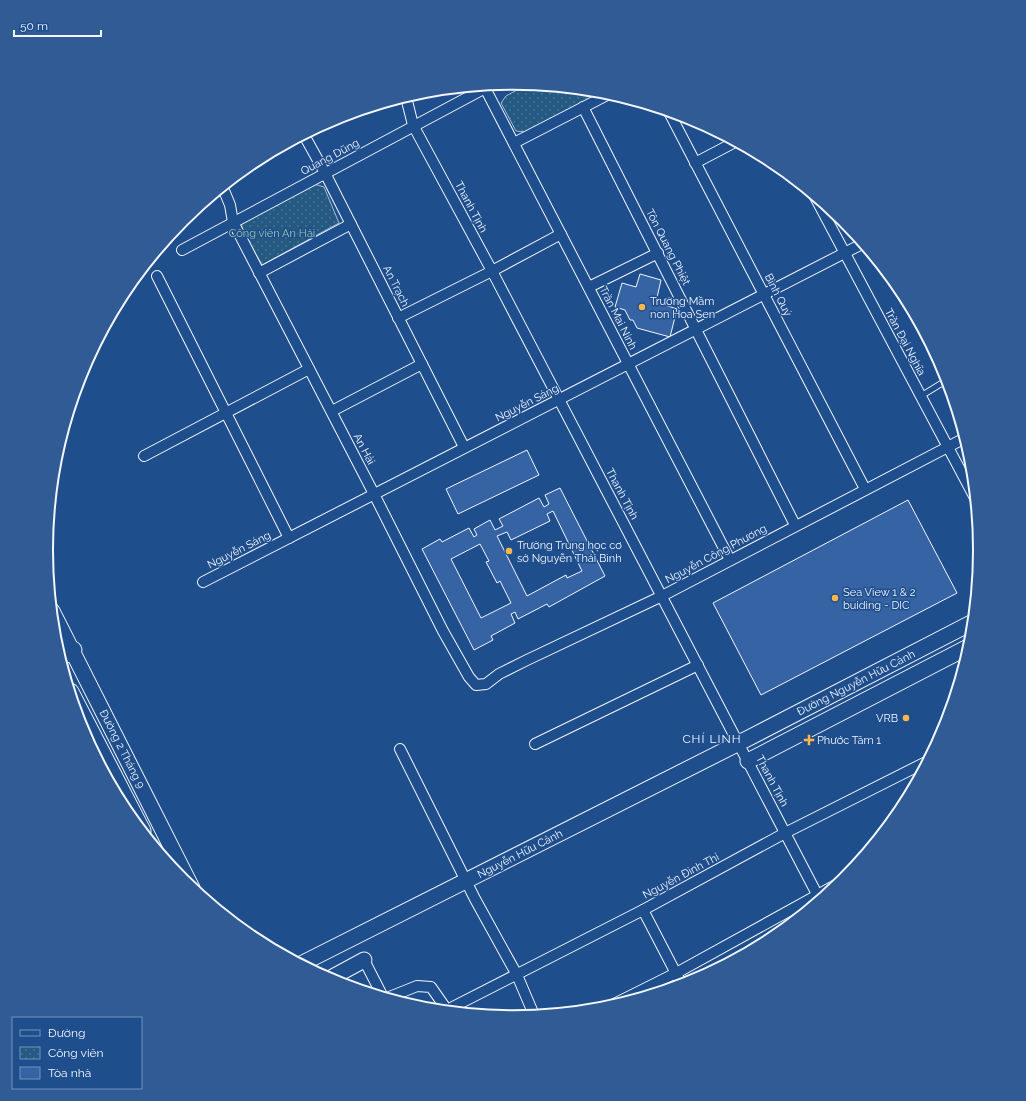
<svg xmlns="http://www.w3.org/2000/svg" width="1026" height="1101" font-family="Raleway,sans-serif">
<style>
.park{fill:url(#park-dots);stroke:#a8bbd7}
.building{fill:#3563a3;stroke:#f2f6ff;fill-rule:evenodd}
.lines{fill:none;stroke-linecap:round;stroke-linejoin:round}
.lane-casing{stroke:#f2f6ff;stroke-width:7}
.street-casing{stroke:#f2f6ff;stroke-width:12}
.secondary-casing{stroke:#f2f6ff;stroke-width:17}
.primary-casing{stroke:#f2f6ff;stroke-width:19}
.lane{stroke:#1f4e8c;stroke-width:5}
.street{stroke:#1f4e8c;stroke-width:10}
.secondary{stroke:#1f4e8c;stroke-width:15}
.primary{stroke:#1f4e8c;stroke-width:17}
.poi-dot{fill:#ffb74d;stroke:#1f4e8c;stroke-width:1.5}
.labels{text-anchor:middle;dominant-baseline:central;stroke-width:3;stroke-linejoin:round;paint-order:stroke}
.street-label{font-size:11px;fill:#f2f6ff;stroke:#1f4e8c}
.park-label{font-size:11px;fill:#97c8a6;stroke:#1f4e8c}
.poi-label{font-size:11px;fill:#f2f6ff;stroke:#1f4e8c;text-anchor:start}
.neighbourhood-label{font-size:12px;letter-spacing:1px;fill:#f2f6ff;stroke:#1f4e8c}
.rim{fill:none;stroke:#f2f6ff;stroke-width:2}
</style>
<defs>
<pattern id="park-dots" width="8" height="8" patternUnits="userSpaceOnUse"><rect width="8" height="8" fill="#245a82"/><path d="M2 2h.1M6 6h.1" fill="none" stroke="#447295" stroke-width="1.8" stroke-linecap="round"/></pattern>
</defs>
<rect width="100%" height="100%" fill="#1f4e8c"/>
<!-- park -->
<g class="park">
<polygon points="526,85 602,92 525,132 516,131 501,103 506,96"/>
<polygon points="314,184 324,187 339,223 262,265 240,226 244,221"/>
</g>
<!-- building -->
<g class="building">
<polygon points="640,274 661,280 656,302 677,309 670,337 637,328 633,320 630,320 625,310 615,307 622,283 636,287"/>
<polygon points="527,450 539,475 458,514 446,489"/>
<path d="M560 488 605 576 549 607 547 604 518 619 515 612 511 614 515 623 491 636 493 640 474 650 422 549 440 539 442 542 469 528 474 537 477 535 474 529 490 520 495 530 503 526 499 519 539 498 544 507 549 504 545 495ZM553 511 582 571 567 578 566 575 527 596 497 536 507 532 511 540 550 521 547 514ZM480 544 489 561 486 562 497 583 500 581 511 603 481 618 451 559Z"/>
<polygon points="908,500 957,593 761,695 713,603"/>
</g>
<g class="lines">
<!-- lane casing -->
<g class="lane-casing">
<polyline id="lane" points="921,396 947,380"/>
</g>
<!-- street casing -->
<g class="street-casing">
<g id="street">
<polyline points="485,88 730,560"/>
<polyline points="406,97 413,125 492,271 820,900"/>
<polyline points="583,107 795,525"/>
<polyline points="669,112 865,489"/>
<polyline points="304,135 325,173 464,447"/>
<polyline points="514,143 609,94"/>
<polyline points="695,163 735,142"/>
<polyline points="223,188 230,205 233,222 374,494 443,631 469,677 476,685 486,684 499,674 527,660 662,596 965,438"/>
<polyline points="815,197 975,498"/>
<polyline points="182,250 489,86"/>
<polyline points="259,273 351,224"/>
<polyline points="157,276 289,538"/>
<polyline points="589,287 658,253"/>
<polyline points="398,318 492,271 561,234"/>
<polyline points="332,411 422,364"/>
<polyline points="144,456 309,369"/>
<polyline points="203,582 862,244"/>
<polyline points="535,744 698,665"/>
<polyline points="400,749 475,899 517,975 534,1015"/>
<polyline points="643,910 682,985"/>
<polyline points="364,960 383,997"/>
<polyline points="387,998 417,986 431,987 447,1010"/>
<polyline points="604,1009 680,971 843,881"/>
<polyline points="445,1011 643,910 785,833 928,761"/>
</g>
</g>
<!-- secondary casing -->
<g class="secondary-casing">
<g id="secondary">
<polyline points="52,611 192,888"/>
<polyline points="748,761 970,646"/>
<polyline points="301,964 739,743 973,622"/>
<polyline points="329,979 364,960"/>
</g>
</g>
<!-- primary casing -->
<g class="primary-casing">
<g id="primary">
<polyline points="60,657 73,650"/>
<polyline points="70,692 142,831"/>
</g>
</g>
<!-- lane -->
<use href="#lane" class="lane"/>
<!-- street -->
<use href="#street" class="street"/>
<!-- secondary -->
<use href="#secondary" class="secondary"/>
<!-- primary -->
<use href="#primary" class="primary"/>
</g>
<!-- markers -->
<g class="poi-dot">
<circle cx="642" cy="307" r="4"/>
<circle cx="509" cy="551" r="4"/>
<circle cx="835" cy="598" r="4"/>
<circle cx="906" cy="718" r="4"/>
<path d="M807 734h4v4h4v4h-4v4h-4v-4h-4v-4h4z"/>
</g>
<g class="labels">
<!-- street labels -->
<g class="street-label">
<text transform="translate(330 157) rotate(-28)">Quang Dũng</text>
<text transform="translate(471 207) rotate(62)">Thanh Tịnh</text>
<text transform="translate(668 247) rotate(63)">Tôn Quang Phiệt</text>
<text transform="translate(396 286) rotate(63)">An Trạch</text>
<text transform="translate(778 295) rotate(63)">Bình Quý</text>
<text transform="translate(618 318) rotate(63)">Trần Mai Ninh</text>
<text transform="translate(905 342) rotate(62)">Trần Đại Nghĩa</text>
<text transform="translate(527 403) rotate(-27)">Nguyễn Sáng</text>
<text transform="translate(364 449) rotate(62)">An Hải</text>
<text transform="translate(622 494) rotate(62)">Thanh Tịnh</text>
<text transform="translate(239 550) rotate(-27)">Nguyễn Sáng</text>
<text transform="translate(716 554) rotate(-28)">Nguyễn Công Phương</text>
<text transform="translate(856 683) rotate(-27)">Đường Nguyễn Hữu Cảnh</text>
<text transform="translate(122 749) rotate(63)">Đường 2 Tháng 9</text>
<text transform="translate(772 781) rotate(62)">Thanh Tịnh</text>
<text transform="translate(520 854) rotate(-27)">Nguyễn Hữu Cảnh</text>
<text transform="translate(681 876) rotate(-28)">Nguyễn Đình Thi</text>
</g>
<!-- park labels -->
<g class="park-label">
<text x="272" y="233">Công viên An Hải</text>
</g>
<!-- poi labels -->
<g class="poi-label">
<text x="650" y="301">Trường Mầm<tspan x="650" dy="13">non Hoa Sen</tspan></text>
<text x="517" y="545">Trường Trung học cơ<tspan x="517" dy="13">sở Nguyễn Thái Bình</tspan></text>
<text x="843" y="592">Sea View 1 &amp; 2<tspan x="843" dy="13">buiding - DIC</tspan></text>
<text x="898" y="718" text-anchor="end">VRB</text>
<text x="817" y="740">Phước Tâm 1</text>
</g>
<!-- neighbourhood labels -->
<g class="neighbourhood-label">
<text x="712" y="739">CHÍ LINH</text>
</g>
</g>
<!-- crop -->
<path d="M0 0H1026V1101H0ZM53 550a460 460 0 1 1 920 0a460 460 0 1 1-920 0Z" fill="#305b95" fill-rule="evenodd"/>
<path class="rim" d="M53 550a460 460 0 1 1 920 0a460 460 0 1 1-920 0Z"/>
<!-- legend -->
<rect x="12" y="1017" width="130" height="72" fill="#1f4e8c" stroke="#7391ba"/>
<rect x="20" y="1030" width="20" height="6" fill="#1f4e8c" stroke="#7391ba"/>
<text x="48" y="1037" font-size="12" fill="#f2f6ff">Đường</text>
<rect x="20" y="1047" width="20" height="12" fill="url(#park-dots)" stroke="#7391ba"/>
<text x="48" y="1057" font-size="12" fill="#f2f6ff">Công viên</text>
<rect x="20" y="1067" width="20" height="12" fill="#3563a3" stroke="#7391ba"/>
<text x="48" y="1077" font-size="12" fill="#f2f6ff">Tòa nhà</text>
<!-- scale -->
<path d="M14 30v6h87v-6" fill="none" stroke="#f2f6ff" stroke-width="2"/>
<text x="20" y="30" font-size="12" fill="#f2f6ff" stroke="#1f4e8c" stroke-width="3" paint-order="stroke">50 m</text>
</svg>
